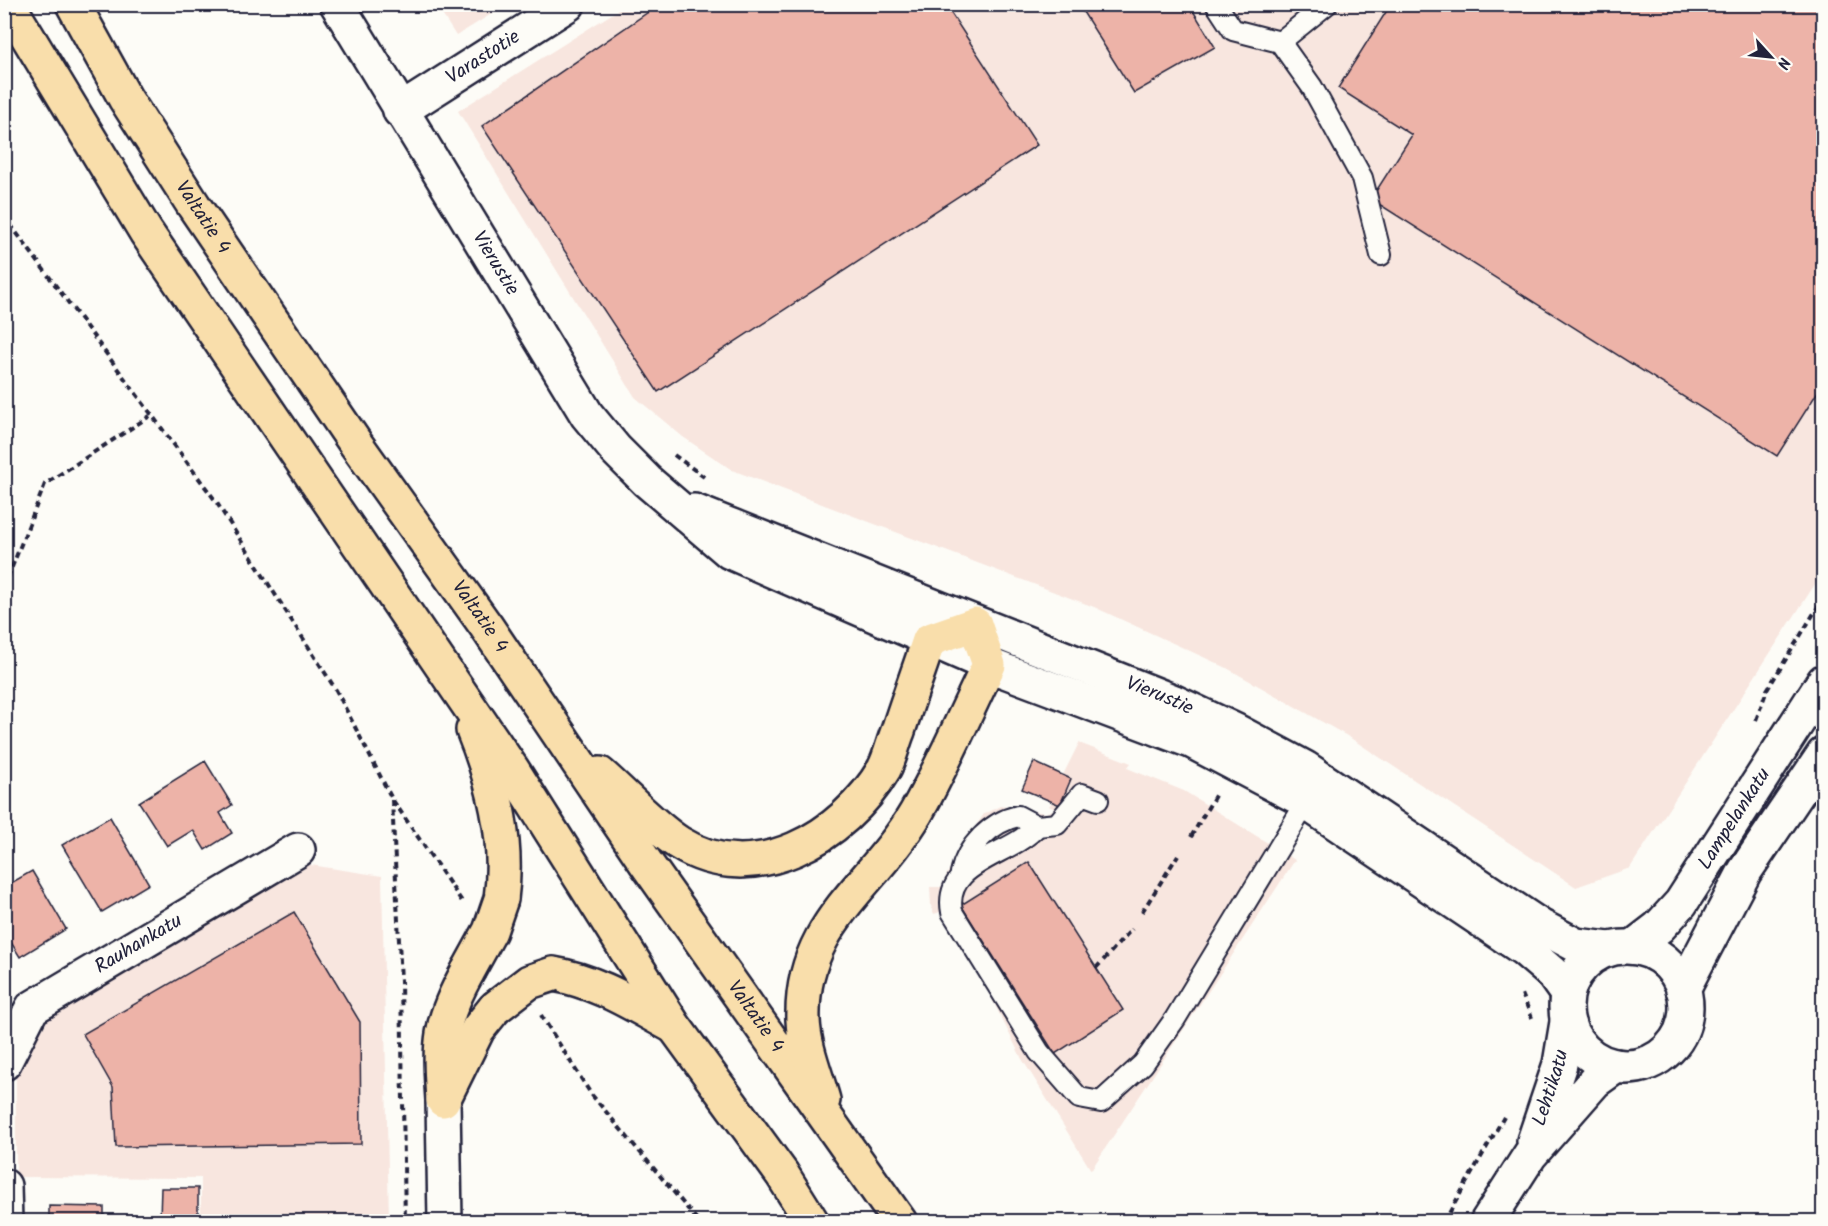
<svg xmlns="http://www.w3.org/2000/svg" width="1828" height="1226" font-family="Kalam,sans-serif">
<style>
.built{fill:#f8e6df}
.building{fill:#edb3a8;stroke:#22223b;stroke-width:1.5}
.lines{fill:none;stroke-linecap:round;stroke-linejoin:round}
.lane-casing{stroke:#22223b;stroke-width:24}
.street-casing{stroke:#22223b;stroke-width:38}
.secondary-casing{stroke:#22223b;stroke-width:38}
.highway-casing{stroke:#22223b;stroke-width:38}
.path{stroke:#22223b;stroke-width:4;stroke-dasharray:6 4.5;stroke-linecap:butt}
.lane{stroke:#fdfcf7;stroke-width:20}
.street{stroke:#fdfcf7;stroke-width:33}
.secondary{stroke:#fdfcf7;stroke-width:33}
.highway{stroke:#f9deab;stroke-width:33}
.highway-bridge-casing{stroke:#22223b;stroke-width:38;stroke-linecap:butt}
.highway-bridge{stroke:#f9deab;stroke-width:33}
.labels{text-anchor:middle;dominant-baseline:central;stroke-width:6;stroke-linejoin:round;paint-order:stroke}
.street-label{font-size:20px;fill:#22223b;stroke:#fdfcf7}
</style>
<rect width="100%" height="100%" fill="#fdfcf7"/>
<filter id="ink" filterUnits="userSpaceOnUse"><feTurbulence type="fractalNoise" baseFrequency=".0167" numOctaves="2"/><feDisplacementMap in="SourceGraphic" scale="12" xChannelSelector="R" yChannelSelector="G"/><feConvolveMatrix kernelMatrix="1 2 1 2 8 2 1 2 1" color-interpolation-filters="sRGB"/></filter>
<g filter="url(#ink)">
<!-- built -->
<g class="built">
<polygon points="436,5 506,5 456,36"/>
<polygon points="626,5 1823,5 1823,572 1630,868 1576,887 1349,737 1225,667 1094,607 732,470 683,437 635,397 458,111"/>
<polygon points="1079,743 1131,763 1127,768 1184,791 1295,860 1091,1170 1022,1059 989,993 940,912 934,914 931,906 930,887 941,887 957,853 984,814 1000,806 1046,813 1055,809 1049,806 1052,802 1060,805 1071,779 1063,775"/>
<polygon points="304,864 382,876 389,1221 201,1221 201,1178 16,1177 16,1072 48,1019"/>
</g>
<!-- building -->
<g class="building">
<polygon points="660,4 945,4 1037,145 658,392 482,126"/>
<polygon points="1078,4 1189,4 1215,47 1134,93"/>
<polygon points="1391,4 1824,4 1824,382 1777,456 1371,199 1412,135 1338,88"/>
<polygon points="205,761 232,805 220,813 232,833 205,850 193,830 167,846 139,802"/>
<polygon points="1034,762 1071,779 1060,805 1022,789"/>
<polygon points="110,817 149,884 102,912 62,845"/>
<polygon points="1029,862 1123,1010 1055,1054 961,905"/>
<polygon points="32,871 66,929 20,957 4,931 4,887"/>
<polygon points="294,912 360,1022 361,1144 116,1147 113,1087 83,1034"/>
<polygon points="161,1188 198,1188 198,1218 160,1218"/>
<polygon points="49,1206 104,1207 104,1222 49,1222"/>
</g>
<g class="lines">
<!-- lane casing -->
<g class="lane-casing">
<g id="lane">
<polyline points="1216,4 1233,30 1280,42 1312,87 1362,178 1381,255"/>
<polyline points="1280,42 1327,4"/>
<path d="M1037 826C1012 856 942 861 952 912L1039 1052 1079 1098 1101 1102 1143 1064 1175 1019 1306 803"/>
<path d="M961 873C967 846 991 822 1018 816L1037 826 1057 824 1082 794 1098 800"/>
</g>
</g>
<!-- street casing -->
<g class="street-casing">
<g id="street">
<path id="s1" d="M400 111 568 4"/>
<path id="s2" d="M1633 947 1659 927 1681 903 1824 681"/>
<polyline points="1683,989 1745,871 1824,754"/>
<path id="s3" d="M4 1063 32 1008 298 850"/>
<polyline points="4,1186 5,1222"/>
</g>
</g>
<!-- secondary casing -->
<g class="secondary-casing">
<g id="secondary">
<path id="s4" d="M337 4 587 415 616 450 647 481 730 552 989 665 1191 741 1298 797 1524 949 1552 973 1567 994"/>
<path id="s5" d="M694 511 1172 701 1236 731 1305 768 1540 926 1576 945 1609 949"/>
<circle cx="1626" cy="1007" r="60"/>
<polyline points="443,1100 445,1222"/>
<path id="s6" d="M1534 1141 1560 1064 1567 1022"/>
<polyline points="1487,1222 1530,1155 1595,1081 1616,1066"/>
</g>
</g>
<!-- highway casing -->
<g class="highway-casing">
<g id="highway">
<polyline points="8,4 146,232 512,769 674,1026 782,1174 812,1222"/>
<path id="s7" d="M73 4 125 98 194 206 356 444 486 626 646 863 900 1222"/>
<path d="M473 730C494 782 509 842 501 899"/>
<path d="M600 774C623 794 655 828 679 843 754 890 844 837 884 769 890 758 893 743 898 731 908 700 919 670 929 640L975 624 989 665C965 714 943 766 916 813 872 888 800 922 803 1020 804 1047 816 1075 823 1100"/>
<path d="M553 974C597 981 634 1005 673 1026"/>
<polyline points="445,1096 478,1029 495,1008"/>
<path d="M443 1100C439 1042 439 1023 468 971"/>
</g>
</g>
<!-- path -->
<g class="path">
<polyline points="4,216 215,500 336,690 392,799 463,903"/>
<polyline points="674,455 704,477"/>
<polyline points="4,587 45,484 150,416"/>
<polyline points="1756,720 1767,690 1824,597"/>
<polyline points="392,800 401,981 405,1222"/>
<polyline points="1191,837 1217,792"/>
<polyline points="1142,912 1178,855"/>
<polyline points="1096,968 1132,929"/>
<polyline points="1522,994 1532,1018"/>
<polyline points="541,1015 591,1094 699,1222"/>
<polyline points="1444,1222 1504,1117"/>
</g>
<!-- lane -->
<use href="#lane" class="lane"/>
<!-- street -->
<use href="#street" class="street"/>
<!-- secondary -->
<use href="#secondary" class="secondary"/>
<!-- highway -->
<use href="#highway" class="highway"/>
<!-- highway-bridge casing -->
<g class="highway-bridge-casing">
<g id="highway-bridge">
<polyline points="468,971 490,931 501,899"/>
<polyline points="495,1008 529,982 553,974"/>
</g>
</g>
<!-- highway-bridge -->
<use href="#highway-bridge" class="highway-bridge"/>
</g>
</g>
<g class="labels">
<!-- street labels -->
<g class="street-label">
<text stroke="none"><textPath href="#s1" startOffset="99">Varastotie</textPath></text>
<text stroke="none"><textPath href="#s7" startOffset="250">Valtatie 4</textPath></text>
<text stroke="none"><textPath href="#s4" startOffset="304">Vierustie</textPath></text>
<text stroke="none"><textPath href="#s7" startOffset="736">Valtatie 4</textPath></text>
<text stroke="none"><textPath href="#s5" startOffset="501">Vierustie</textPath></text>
<text stroke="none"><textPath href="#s2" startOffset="165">Lampelankatu</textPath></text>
<text stroke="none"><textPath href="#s3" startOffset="186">Rauhankatu</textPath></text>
<text stroke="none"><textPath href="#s7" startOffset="1222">Valtatie 4</textPath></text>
<text stroke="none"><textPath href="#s6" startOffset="56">Lehtikatu</textPath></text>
</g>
</g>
<!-- margin -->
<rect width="1828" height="1226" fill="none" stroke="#fdfcf7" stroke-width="24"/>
<rect x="12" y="12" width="1804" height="1202" fill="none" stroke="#22223b" stroke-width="2" filter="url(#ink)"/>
<!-- north arrow -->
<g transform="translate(1771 57) rotate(117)" stroke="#fdfcf7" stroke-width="4.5" paint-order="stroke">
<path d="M0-4.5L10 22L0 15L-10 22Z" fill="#22223b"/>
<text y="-9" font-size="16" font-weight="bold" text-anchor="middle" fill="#22223b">N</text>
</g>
</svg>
